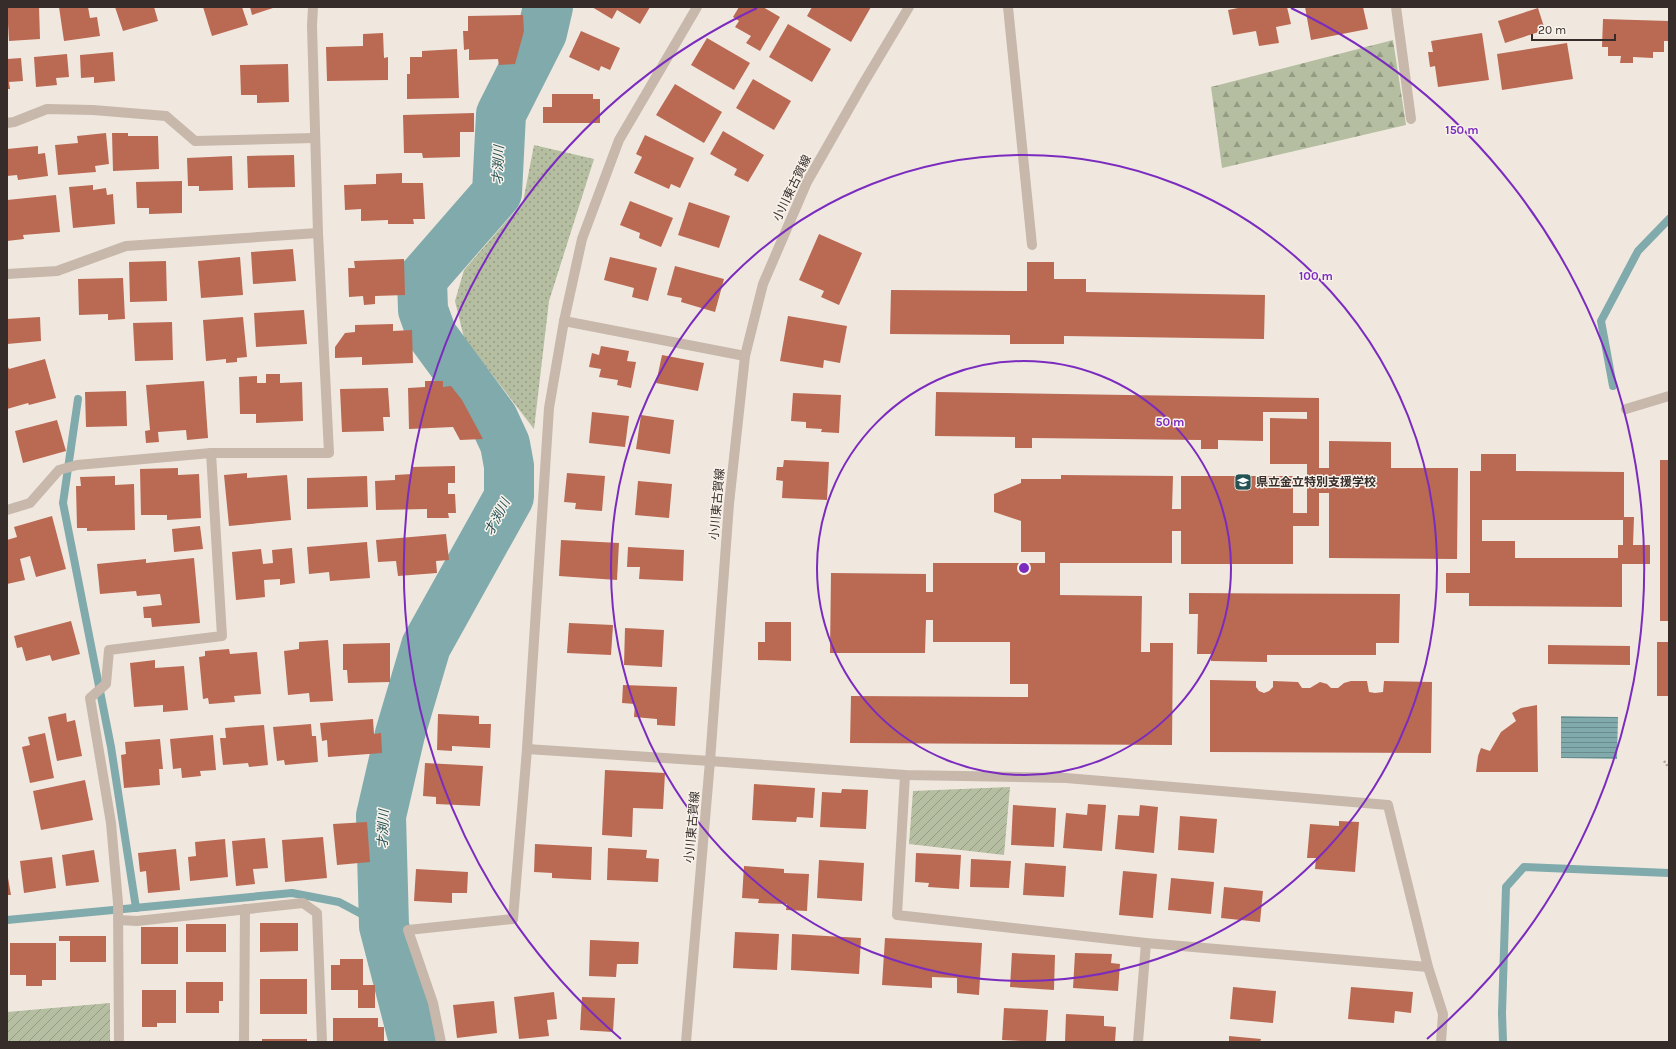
<svg xmlns="http://www.w3.org/2000/svg" width="1676" height="1049" font-family="Karla,'Noto Sans JP',sans-serif">
<style>
.grass{fill:url(#grass-dots)}
.forest{fill:url(#forest-firs)}
.garden{fill:url(#garden-furrows)}
.water{fill:url(#water-rules)}
.lines{fill:none;stroke-linecap:round;stroke-linejoin:round}
.stream{stroke:#80aaab;stroke-width:8}
.river{stroke:#80aaab;stroke-width:50}
.building{fill:#ba6953;fill-rule:evenodd}
.path{stroke:#b3a296;stroke-width:2.5;stroke-dasharray:2 2;stroke-linecap:butt}
.minor{stroke:#c7b8ab;stroke-width:10}
.ring{fill:none;stroke:#7b2cbf;stroke-width:2}
.labels{text-anchor:middle;dominant-baseline:central;stroke-width:3;stroke-linejoin:round;paint-order:stroke}
.street-label{font-size:12px;fill:#362d2a;stroke:#f8f2eb}
.poi-label{font-size:12px;font-weight:bold;fill:#362d2a;stroke:#f8f2eb;text-anchor:start}
.water-label{font-size:13px;font-style:italic;fill:#235254;stroke:#f8f2eb}
.centre{fill:#7b2cbf;stroke:#f8f2eb;stroke-width:2}
.ring-label{font-size:12px;text-anchor:middle;font-weight:bold;fill:#7b2cbf;stroke:#f8f2eb;stroke-width:3;stroke-linejoin:round;paint-order:stroke}
</style>
<defs>
<pattern id="grass-dots" width="8" height="8" patternUnits="userSpaceOnUse"><rect width="8" height="8" fill="#b5bea0"/><path d="M2 2h.1M6 6h.1" fill="none" stroke="#949b83" stroke-width="1.8" stroke-linecap="round"/></pattern>
<pattern id="forest-firs" width="22" height="20" patternUnits="userSpaceOnUse"><rect width="22" height="20" fill="#b5bea0"/><path d="M5 1l3.5 6h-7zM16 11l3.5 6h-7z" fill="#949b83"/></pattern>
<pattern id="garden-furrows" width="10" height="10" patternUnits="userSpaceOnUse"><rect width="10" height="10" fill="#b5bea0"/><path d="M-1 1l2-2M0 10L10 0M9 11l2-2" fill="none" stroke="#949b83"/></pattern>
<pattern id="water-rules" width="6" height="5" patternUnits="userSpaceOnUse"><rect width="6" height="5" fill="#80aaab"/><path d="M0 2.5h6" fill="none" stroke="#6a8b8b"/></pattern>
</defs>
<rect width="100%" height="100%" fill="#f0e8df"/>
<!-- grass -->
<polygon class="grass" points="534,145 594,159 549,301 534,429 464,338 455,301 464,270 523,202"/>
<!-- forest -->
<polygon class="forest" points="1393,40 1406,125 1222,168 1211,87"/>
<!-- garden -->
<g class="garden">
<polygon points="1010,787 1004,855 909,844 913,791"/>
<polygon points="110,1003 110,1042 7,1042 7,1012"/>
</g>
<!-- water -->
<polygon class="water" points="1561,716 1618,717 1617,759 1561,758"/>
<g class="lines">
<!-- stream -->
<g class="stream">
<polyline points="1613,386 1601,321 1638,251 1669,219"/>
<polyline points="78,399 63,503 111,747 136,908"/>
<polyline points="7,920 292,893 339,902 384,926"/>
<polyline points="1503,1042 1502,1013 1506,887 1524,867 1669,873"/>
</g>
<!-- river -->
<polyline class="river" points="414,1042 384,926 381,816 400,734 426,646 509,497 509,466 505,444 493,418 432,335 423,310 422,279 497,193 501,114 542,33 548,7"/>
</g>
<!-- building -->
<g class="building">
<polygon points="7,7 39,7 40,39 9,41"/>
<polygon points="59,7 88,7 90,18 97,17 100,36 64,41"/>
<polygon points="115,7 154,7 158,21 123,31"/>
<polygon points="203,7 242,7 248,25 212,36"/>
<polygon points="250,7 276,7 252,15"/>
<polygon points="592,7 650,7 640,24 617,10 612,19"/>
<polygon points="739,7 763,7 780,17 760,51 746,43 751,36 735,27 739,21 733,17"/>
<polygon points="812,7 871,7 851,42 807,16"/>
<polygon points="1243,7 1287,7 1291,24 1276,27 1279,43 1259,46 1256,31 1233,35 1228,10"/>
<polygon points="1305,7 1363,7 1368,29 1311,40"/>
<polygon points="1538,8 1545,30 1505,43 1498,21"/>
<polygon points="523,15 524,31 515,64 499,65 498,59 469,60 469,49 464,50 463,31 468,31 468,16"/>
<polygon points="1603,19 1669,21 1669,41 1664,41 1664,52 1653,52 1653,58 1633,57 1633,63 1620,63 1621,56 1608,56 1608,47 1602,47"/>
<polygon points="788,24 831,49 812,82 769,57"/>
<polygon points="581,31 620,48 610,70 601,66 599,71 569,57"/>
<polygon points="383,33 384,58 388,57 388,80 327,81 326,47 363,46 363,34"/>
<polygon points="1482,33 1489,80 1438,87 1435,66 1430,67 1428,52 1433,52 1431,41"/>
<polygon points="707,38 750,63 734,90 691,65"/>
<polygon points="1567,43 1573,79 1502,90 1497,54"/>
<polygon points="457,49 459,98 407,99 407,74 410,74 410,57 422,57 422,51"/>
<polygon points="113,52 115,81 94,83 94,77 81,78 80,55"/>
<polygon points="67,54 69,77 56,78 57,85 36,87 34,57"/>
<polygon points="21,58 23,81 9,82 10,89 7,89 7,59"/>
<polygon points="288,64 289,102 257,103 257,95 241,95 240,65"/>
<polygon points="753,79 791,101 774,130 736,108"/>
<polygon points="675,84 722,112 704,143 656,115"/>
<polygon points="552,94 593,94 593,99 600,99 600,123 543,123 543,107 552,107"/>
<polygon points="474,113 474,132 460,132 460,157 423,158 422,153 404,153 403,115"/>
<polygon points="723,131 764,155 748,182 734,175 737,169 710,154"/>
<polygon points="106,133 109,164 95,166 96,172 58,175 55,145 78,143 77,136"/>
<polygon points="112,133 128,133 128,136 158,136 159,169 113,171"/>
<polygon points="645,135 694,158 680,188 671,184 669,189 634,173 642,157 636,154"/>
<polygon points="38,146 38,154 45,153 48,176 18,180 17,175 7,176 7,149"/>
<polygon points="294,155 295,187 248,188 247,156"/>
<polygon points="232,156 233,190 199,191 199,186 188,186 187,158"/>
<polygon points="402,173 402,183 423,183 425,219 413,219 414,224 388,224 388,220 361,221 361,209 345,210 344,185 376,184 376,174"/>
<polygon points="182,181 182,213 149,214 149,208 137,208 136,182"/>
<polygon points="93,185 93,190 106,188 107,195 113,194 115,224 73,228 69,187"/>
<polygon points="56,195 60,232 23,235 24,239 7,241 7,200"/>
<polygon points="630,201 673,218 661,247 639,238 640,233 620,225"/>
<polygon points="689,202 730,216 719,248 678,235"/>
<polygon points="819,234 862,253 839,305 821,297 824,291 799,280"/>
<polygon points="293,249 296,281 253,284 251,252"/>
<polygon points="240,257 243,295 201,298 198,261"/>
<polygon points="610,257 657,268 648,301 632,297 634,288 604,280"/>
<polygon points="404,259 405,295 375,296 375,304 364,305 363,296 349,297 348,268 355,268 354,261"/>
<polygon points="166,261 167,301 130,302 129,262"/>
<polygon points="1027,262 1054,262 1054,279 1086,279 1086,292 1265,295 1264,339 1064,336 1064,344 1010,344 1010,335 890,334 891,290 1027,291"/>
<polygon points="675,266 724,279 715,312 681,302 682,298 667,295"/>
<polygon points="123,278 125,319 108,320 108,314 79,315 78,279"/>
<polygon points="304,310 307,344 256,347 254,313"/>
<polygon points="788,316 847,326 840,363 824,360 823,368 780,361"/>
<polygon points="40,317 41,341 7,344 7,319"/>
<polygon points="243,317 247,357 237,358 237,362 226,363 226,359 206,361 203,320"/>
<polygon points="172,322 173,360 135,361 133,323"/>
<polygon points="393,324 393,331 412,330 413,363 362,365 362,357 335,358 335,347 345,333 355,332 355,325"/>
<polygon points="601,346 629,351 627,361 636,362 631,388 617,385 618,380 599,377 601,369 589,367 592,353 599,355"/>
<polygon points="662,355 704,363 698,391 656,383"/>
<polygon points="45,359 56,398 29,405 28,403 7,409 7,367 8,367 9,369"/>
<polygon points="266,374 280,374 280,383 302,382 303,421 256,423 256,414 240,414 239,377 257,376 257,383 266,383"/>
<polygon points="204,381 208,438 187,440 186,430 158,432 159,442 146,443 145,431 150,430 146,385"/>
<polygon points="425,381 443,381 443,387 451,386 462,400 483,439 460,440 453,427 409,429 408,388 425,387"/>
<polygon points="388,388 390,417 383,417 384,431 342,432 340,389"/>
<polygon points="126,391 127,426 86,427 85,392"/>
<polygon points="936,392 1319,398 1319,468 1329,468 1329,441 1391,442 1391,468 1458,468 1457,559 1329,558 1329,493 1319,493 1319,526 1293,526 1293,564 1181,564 1181,531 1172,531 1172,563 1060,563 1060,595 1142,596 1141,652 1150,652 1150,643 1173,643 1172,745 850,743 851,696 1028,697 1028,684 1010,684 1010,642 933,642 933,620 926,620 925,653 830,653 831,573 926,574 926,592 933,592 933,563 1045,563 1045,552 1021,552 1021,521 994,512 994,494 1021,483 1021,479 1061,479 1061,475 1173,476 1172,509 1181,509 1181,476 1293,476 1293,513 1307,513 1307,464 1270,464 1270,418 1307,419 1307,412 1263,412 1263,441 1218,440 1218,449 1201,449 1201,440 1032,438 1032,448 1015,448 1015,437 935,436"/>
<polygon points="793,393 841,395 839,433 821,432 822,429 806,428 806,422 791,421"/>
<polygon points="592,412 629,416 625,447 589,443"/>
<polygon points="641,415 674,420 670,454 636,449"/>
<polygon points="57,420 66,451 23,463 15,431"/>
<path d="M1481 454H1516V471L1624 472V517H1634L1633 545H1650V564H1622V607L1469 606V593H1446V573H1470V471H1481ZM1482 520H1623V545H1618V558H1515V541H1482Z"/>
<polygon points="784,460 829,462 827,500 782,498 783,481 776,480 777,467 783,467"/>
<rect x="1660" y="460" width="9" height="161"/>
<polygon points="455,466 455,483 448,483 448,494 455,494 456,513 448,513 449,518 427,518 427,509 376,510 375,481 395,480 395,475 412,474 411,467"/>
<polygon points="178,468 178,475 199,474 201,518 167,520 167,515 141,515 140,469"/>
<polygon points="247,473 247,478 287,475 291,520 229,526 224,475"/>
<polygon points="567,473 605,476 602,511 575,509 576,503 564,502"/>
<polygon points="115,476 115,485 134,484 135,530 87,531 87,528 77,528 76,486 81,486 80,477"/>
<polygon points="367,476 368,507 307,509 307,478"/>
<polygon points="638,481 672,484 669,518 635,515"/>
<polygon points="52,516 66,569 36,577 30,556 20,559 25,580 7,584 7,540 17,537 14,527"/>
<polygon points="200,526 203,549 174,552 172,529"/>
<polygon points="446,534 449,560 436,561 437,573 398,576 396,561 378,562 376,540"/>
<polygon points="561,540 619,543 617,580 559,576"/>
<polygon points="367,542 370,578 330,581 329,572 309,574 307,547"/>
<polygon points="628,547 684,550 683,581 639,579 640,567 627,567"/>
<polygon points="292,548 295,583 280,585 280,579 264,580 265,597 236,600 232,552 261,549 263,564 273,563 272,550"/>
<polygon points="194,558 200,623 152,627 151,618 144,618 143,607 162,605 160,594 137,596 136,591 100,594 97,564 146,559 146,563"/>
<polygon points="1189,593 1400,594 1399,643 1376,643 1376,655 1267,655 1267,662 1211,661 1211,654 1197,654 1198,614 1189,614"/>
<polygon points="71,621 80,654 52,661 50,655 26,661 22,647 17,648 14,636"/>
<polygon points="765,622 791,622 791,661 758,660 758,642 765,642"/>
<polygon points="569,623 613,625 611,655 567,653"/>
<polygon points="625,628 664,630 662,667 624,665"/>
<polygon points="328,640 333,701 310,702 309,693 288,695 284,651 299,649 299,642"/>
<rect x="1657" y="642" width="12" height="54"/>
<polygon points="390,643 390,682 348,683 347,670 343,670 343,644"/>
<polygon points="1548,645 1630,646 1630,665 1548,664"/>
<polygon points="229,649 230,654 257,652 261,694 234,696 235,702 209,704 208,698 203,699 199,657 205,656 205,651"/>
<polygon points="155,660 155,668 184,666 188,710 163,712 163,705 134,707 130,663"/>
<polygon points="1210,680 1256,681 1256,687 1259,691 1264,693 1269,691 1273,687 1273,681 1298,682 1302,688 1310,688 1320,682 1327,684 1331,688 1338,688 1344,683 1351,681 1367,681 1369,692 1375,693 1383,692 1384,681 1432,682 1431,753 1210,752"/>
<polygon points="623,685 677,687 675,726 657,725 657,719 634,717 635,704 622,703"/>
<polygon points="1537,705 1538,772 1476,772 1478,756 1481,748 1490,751 1501,732 1516,721 1512,713 1521,708"/>
<polygon points="66,713 67,722 75,720 82,756 57,761 48,717"/>
<polygon points="438,714 479,716 479,724 491,724 490,748 452,746 452,751 437,750"/>
<polygon points="373,719 374,734 381,733 382,753 328,757 327,740 322,741 320,723"/>
<polygon points="311,724 312,736 316,736 318,762 285,765 284,760 277,761 273,727"/>
<polygon points="264,725 268,765 249,767 248,763 223,765 220,738 226,738 225,728"/>
<polygon points="45,733 54,778 30,783 22,747 30,745 28,737"/>
<polygon points="213,735 216,770 200,771 201,776 182,778 181,768 173,769 170,739"/>
<polygon points="160,739 163,769 159,769 160,785 124,788 121,755 126,754 125,742"/>
<polygon points="425,763 483,766 480,806 436,804 436,797 423,796"/>
<polygon points="605,770 665,773 663,809 633,808 632,837 602,835"/>
<polygon points="85,780 93,820 41,830 33,791"/>
<polygon points="754,784 815,788 813,818 797,817 796,822 752,820"/>
<polygon points="842,789 868,790 866,829 820,827 822,792 841,793"/>
<polygon points="1088,804 1106,805 1102,851 1063,848 1066,813 1087,815"/>
<polygon points="1013,805 1056,808 1054,847 1011,845"/>
<polygon points="1140,805 1158,807 1154,853 1115,849 1118,815 1139,816"/>
<polygon points="1180,816 1217,819 1214,853 1178,850"/>
<polygon points="1339,821 1359,822 1355,872 1315,869 1316,858 1307,858 1310,824 1339,826"/>
<polygon points="367,822 370,862 337,865 333,824"/>
<polygon points="323,837 327,878 285,882 282,840"/>
<polygon points="265,838 268,868 253,869 255,884 236,886 232,841"/>
<polygon points="225,839 228,877 190,881 188,857 196,856 195,842"/>
<polygon points="535,844 592,847 591,880 552,878 552,873 534,872"/>
<polygon points="608,848 647,850 646,858 659,859 658,882 607,880"/>
<polygon points="176,849 180,890 148,893 146,871 140,872 138,853"/>
<polygon points="94,850 99,882 66,886 62,855"/>
<polygon points="916,853 961,855 959,889 928,887 929,883 915,882"/>
<polygon points="52,857 56,888 24,893 20,861"/>
<polygon points="971,859 1011,861 1009,888 970,887"/>
<polygon points="819,860 864,863 862,901 817,898"/>
<polygon points="1025,863 1066,866 1064,897 1023,895"/>
<polygon points="744,866 784,869 784,873 809,874 807,911 786,910 787,904 758,903 759,899 742,898"/>
<polygon points="416,869 468,872 467,893 452,893 452,903 414,901"/>
<polygon points="1123,871 1157,874 1153,918 1119,915"/>
<polygon points="7,872 11,895 7,895"/>
<polygon points="1171,878 1214,882 1211,914 1168,910"/>
<polygon points="1224,887 1263,891 1260,922 1221,918"/>
<polygon points="260,923 298,923 298,951 260,952"/>
<rect x="186" y="924" width="40" height="28"/>
<rect x="141" y="927" width="37" height="37"/>
<polygon points="735,932 779,934 777,970 733,968"/>
<polygon points="792,934 861,938 859,974 791,970"/>
<polygon points="59,936 106,936 106,962 70,962 70,941 59,941"/>
<polygon points="885,938 982,943 979,995 957,993 957,978 932,977 932,988 882,985"/>
<polygon points="590,940 639,942 638,964 617,964 616,977 589,976"/>
<polygon points="10,943 56,943 56,980 42,980 42,986 26,986 26,975 10,975"/>
<polygon points="1012,953 1055,955 1054,990 1010,987"/>
<polygon points="1075,953 1112,954 1111,963 1120,964 1118,991 1073,988"/>
<polygon points="340,959 363,959 363,985 375,985 375,1008 358,1008 358,990 331,990 331,965 340,965"/>
<rect x="260" y="979" width="47" height="35"/>
<polygon points="186,982 223,982 223,1001 219,1001 219,1013 186,1013"/>
<polygon points="1233,987 1276,991 1273,1023 1230,1019"/>
<polygon points="1351,987 1413,992 1411,1013 1395,1011 1394,1023 1348,1019"/>
<polygon points="142,990 176,990 176,1023 157,1023 157,1027 142,1027"/>
<polygon points="554,992 557,1019 547,1020 549,1036 519,1039 514,997"/>
<polygon points="582,997 615,998 613,1032 580,1030"/>
<polygon points="494,1001 497,1033 457,1038 453,1005"/>
<polygon points="1004,1008 1048,1010 1046,1042 1002,1040"/>
<polygon points="1066,1014 1104,1016 1104,1026 1116,1027 1115,1042 1065,1042"/>
<polygon points="333,1018 378,1018 378,1027 384,1027 384,1042 333,1042"/>
<polygon points="1229,1036 1261,1039 1260,1042 1229,1042"/>
<rect x="262" y="1039" width="45" height="3"/>
</g>
<g class="lines">
<!-- path -->
<polyline class="path" points="1664,761 1669,768"/>
<!-- minor -->
<g class="minor">
<polyline points="1008,7 1032,245"/>
<polyline points="1396,7 1411,119"/>
<polyline points="7,123 14,122 47,109 93,110 166,116 195,141 315,138"/>
<polyline points="7,274 57,271 126,246 318,233"/>
<polyline points="564,321 745,356"/>
<polyline points="1626,409 1669,396"/>
<polyline points="7,510 30,503 59,470 77,465 211,453 329,453 318,233 312,26 313,7"/>
<polyline points="527,749 710,761 905,775 1066,778 1388,805 1428,967 1443,1014 1441,1042"/>
<polyline points="905,775 897,915 1146,943 1428,967"/>
<polyline points="119,920 137,921 303,903 317,913 322,1042"/>
<polyline points="119,1042 118,903 111,823 90,698 106,684 109,650 222,636 211,453"/>
<polyline points="244,1042 245,909"/>
<polyline points="441,1042 433,1003 408,930 513,919 527,749 549,408 564,321 582,239 619,140 697,7"/>
<polyline points="686,1042 710,761 729,504 745,356 763,284 807,182 863,84 909,7"/>
<polyline points="1138,1042 1146,943"/>
</g>
</g>
<!-- distance rings -->
<g class="ring">
<circle cx="1024" cy="568" r="207"/>
<circle cx="1024" cy="568" r="413"/>
<path d="M621 1039A620 620 0 0 1 757 8M1291 8A620 620 0 0 1 1427 1039"/>
</g>
<!-- icons -->
<defs>
<g id="school-square" transform="scale(0.9)"><rect x="-9" y="-9" width="18" height="18" rx="4" fill="#235254" stroke="#f8f2eb"/><path d="M0-5L7-2L0 1L-7-2ZM-4 1L0 2.5L4 1V4Q0 6-4 4Z" fill="#fff"/></g>
</defs>
<g fill-rule="evenodd">
<use href="#school-square" x="1243" y="482"/>
</g>
<g class="labels">
<!-- street labels -->
<g class="street-label">
<text transform="translate(792 188) rotate(-64)">小川東古賀線</text>
<text transform="translate(717 504) rotate(-85)">小川東古賀線</text>
<text transform="translate(692 827) rotate(-85)">小川東古賀線</text>
</g>
<!-- poi labels -->
<g class="poi-label">
<text x="1256" y="482">県立金立特別支援学校</text>
</g>
<!-- water labels -->
<g class="water-label">
<text transform="translate(498 165) rotate(-87)">才渕川</text>
<text transform="translate(497 517) rotate(-62)">才渕川</text>
<text transform="translate(383 829) rotate(-88)">才渕川</text>
</g>
</g>
<circle cx="1024" cy="568" r="6" class="centre"/>
<g class="ring-label">
<text x="1462" y="134">150 m</text>
<text x="1316" y="280">100 m</text>
<text x="1170" y="426">50 m</text>
</g>
<!-- border -->
<rect width="1676" height="1049" fill="none" stroke="#362d2a" stroke-width="16"/>
<!-- scale -->
<path d="M1532 34v6h83v-6" fill="none" stroke="#362d2a" stroke-width="2"/>
<text x="1538" y="34" font-size="12" fill="#362d2a" stroke="#f8f2eb" stroke-width="3" paint-order="stroke">20 m</text>
</svg>
